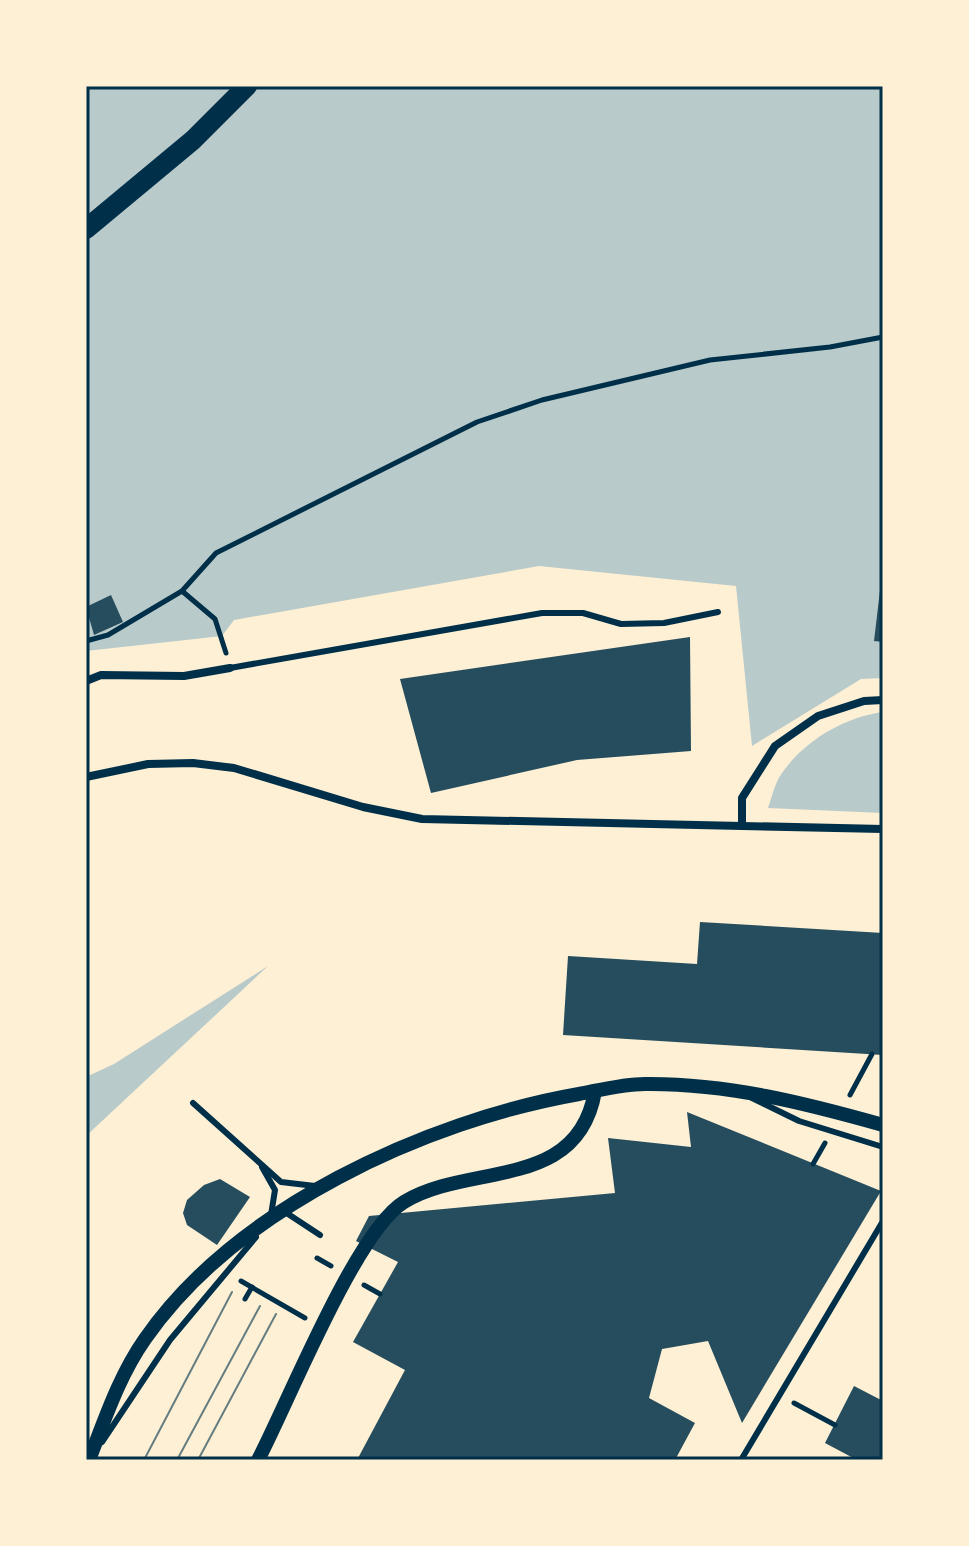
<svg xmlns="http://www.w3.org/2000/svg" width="969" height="1546" font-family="Helvetica,sans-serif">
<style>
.green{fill:#b9caca}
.building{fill:#264d5e}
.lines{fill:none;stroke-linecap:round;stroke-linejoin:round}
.path{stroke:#003049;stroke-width:5}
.service{stroke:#003049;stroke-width:6}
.minor{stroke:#003049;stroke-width:8}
.tertiary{stroke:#003049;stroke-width:14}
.primary{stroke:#003049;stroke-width:20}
.tram{stroke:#657d81;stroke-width:2}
.neatline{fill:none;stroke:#003049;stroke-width:3}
</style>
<rect width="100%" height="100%" fill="#fdf0d5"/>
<!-- green -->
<g class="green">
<polygon points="86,86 883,86 883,678 861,679 752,746 736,586 539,566 234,620 222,636 86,651"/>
<path d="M883 712V813L768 808C772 797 775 782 782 773 805 740 845 717 883 712Z"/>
<polygon points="268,966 86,1136 86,1077 114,1064"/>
</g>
<!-- building -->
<g class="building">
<polygon points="881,582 883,582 883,642 874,641"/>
<polygon points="111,595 123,622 94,635 86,607"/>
<polygon points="690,637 691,751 577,760 431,793 400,679"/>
<polygon points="700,922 883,933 883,1055 563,1035 568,956 697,964"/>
<polygon points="687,1112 881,1191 742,1423 708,1341 662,1349 649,1398 695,1423 675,1460 357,1460 405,1370 353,1342 398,1262 356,1241 369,1216 615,1193 608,1138 691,1147"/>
<polygon points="220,1179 250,1197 217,1245 187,1225 183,1213 187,1200 204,1185"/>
<polygon points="854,1386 883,1401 883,1460 857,1460 825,1443"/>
</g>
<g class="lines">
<!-- path -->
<g class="path">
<polyline points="182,591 215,619 226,653"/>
<polyline points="86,641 108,635 182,591 216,553 477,422 542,400 710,360 830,347 883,337"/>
<polyline points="850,1095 872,1054"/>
<polyline points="813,1164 825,1143"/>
<polyline points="317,1258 331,1266"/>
<polyline points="241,1281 305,1318"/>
<polyline points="364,1285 380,1294"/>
<polyline points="245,1299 252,1287"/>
<polyline points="794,1403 835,1425"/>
</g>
<!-- service -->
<g class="service">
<polyline points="230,668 542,613 583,613 621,624 664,623 718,612"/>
<polyline points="752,1098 799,1121 883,1147"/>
<polyline points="193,1103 281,1182 315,1186"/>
<polyline points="262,1167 275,1190 271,1215"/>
<polyline points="285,1212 320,1235"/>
<polyline points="102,1442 170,1340 256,1237"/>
<polyline points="741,1460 883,1221"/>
</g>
<!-- minor -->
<g class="minor">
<polyline points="86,681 101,675 184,676 230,668"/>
<polyline points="86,777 148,764 193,763 234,768 363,807 422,819 883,829"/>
<polyline points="742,826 742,798 775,746 818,716 864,701 883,700"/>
</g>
<!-- tertiary -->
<g class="tertiary">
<path d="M89 1460C105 1419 119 1376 145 1339 236 1208 425 1121 579 1094 600 1090 623 1084 645 1084 726 1083 805 1103 883 1125"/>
<path d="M258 1460C288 1403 356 1231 404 1202 469 1162 578 1192 595 1091"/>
</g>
<!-- primary -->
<polyline class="primary" points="86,229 193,140 247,86"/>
<!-- tram -->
<g class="tram">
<polyline points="144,1460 232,1292"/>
<polyline points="177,1460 260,1306"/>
<polyline points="198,1460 276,1314"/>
</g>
</g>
<!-- border -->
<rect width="969" height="1546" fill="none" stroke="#fdf0d5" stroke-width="176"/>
<rect x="88" y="88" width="793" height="1370" class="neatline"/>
</svg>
